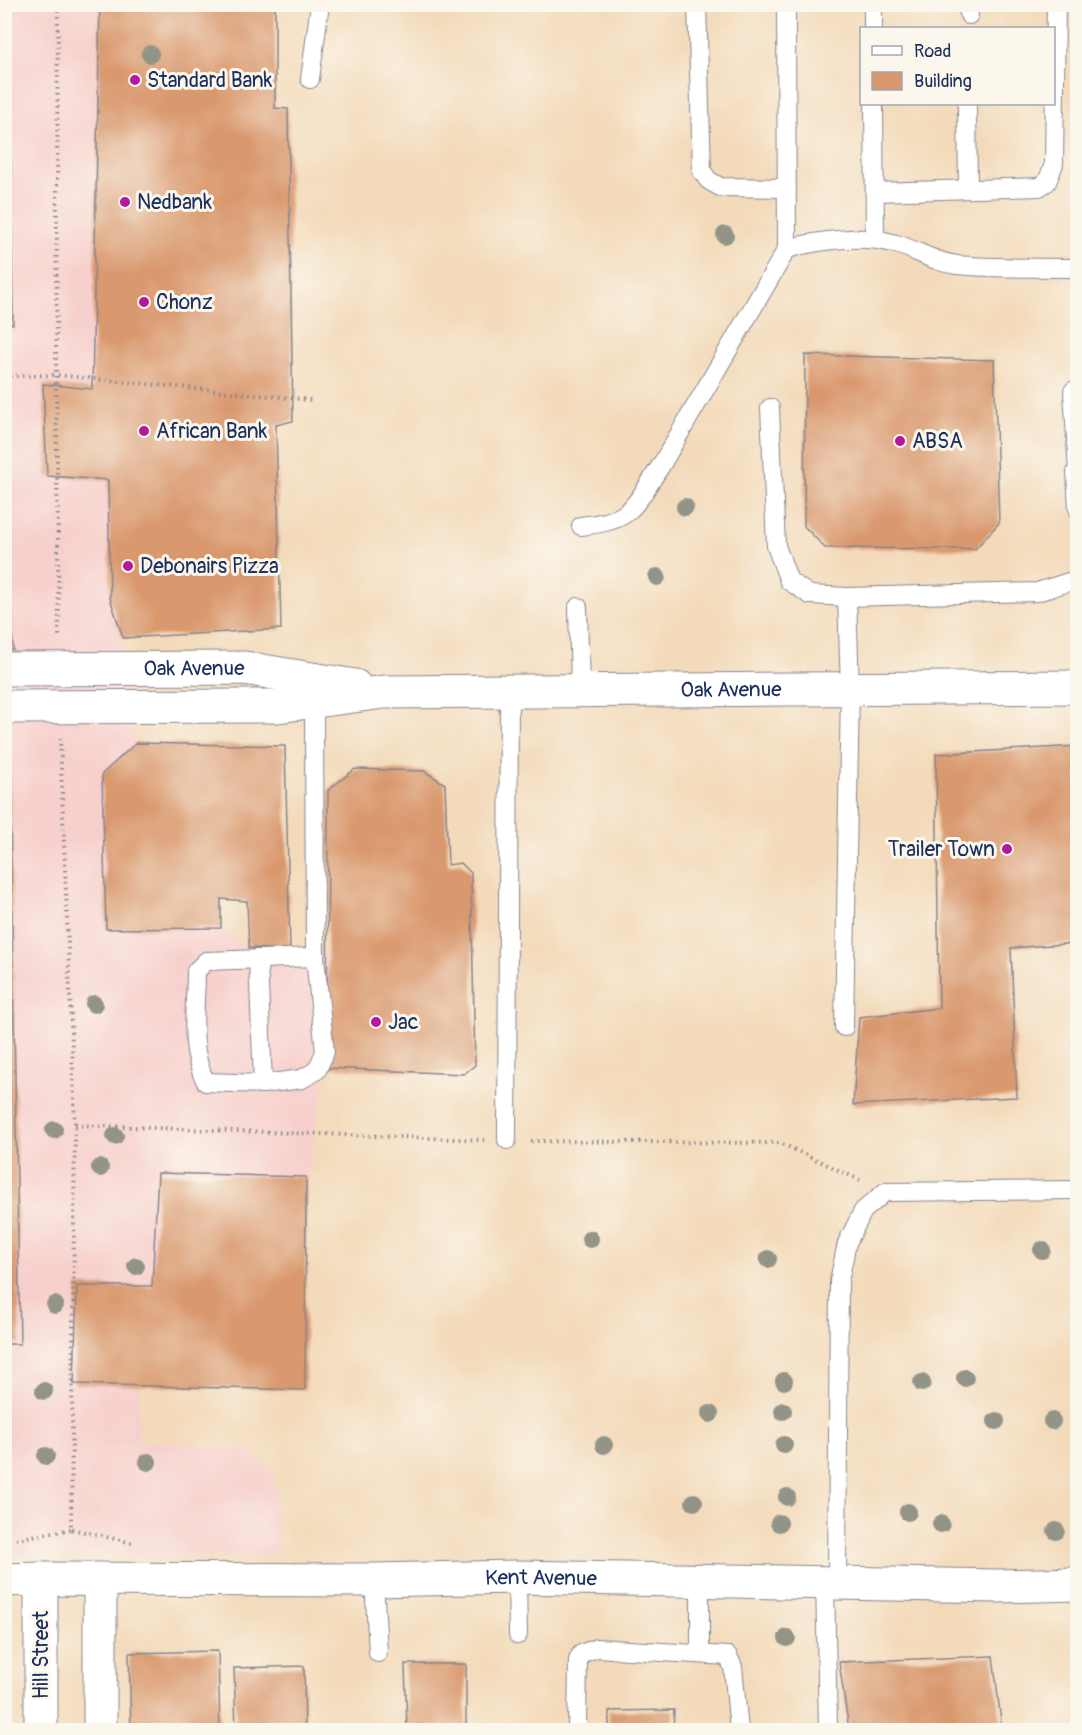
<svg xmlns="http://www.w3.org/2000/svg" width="1082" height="1735" font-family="Pangolin,sans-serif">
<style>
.built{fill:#f7d0cd}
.building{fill:#d9986d}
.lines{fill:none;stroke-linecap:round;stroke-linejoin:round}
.lane-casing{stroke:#87848c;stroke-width:20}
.street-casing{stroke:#87848c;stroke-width:35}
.secondary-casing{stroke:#87848c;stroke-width:35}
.path{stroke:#87848c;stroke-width:4;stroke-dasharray:1.5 4.5;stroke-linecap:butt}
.lane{stroke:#fff;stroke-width:18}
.street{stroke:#fff;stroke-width:33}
.secondary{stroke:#fff;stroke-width:33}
.tree{fill:#939488}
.poi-dot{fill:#b5179e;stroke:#fbf7ec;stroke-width:2}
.labels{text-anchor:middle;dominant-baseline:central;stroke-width:6;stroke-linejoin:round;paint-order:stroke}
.poi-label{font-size:21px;fill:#1b2f5e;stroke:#fbf7ec;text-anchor:start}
.street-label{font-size:21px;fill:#1b2f5e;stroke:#fbf7ec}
</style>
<rect width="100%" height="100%" fill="#fbf7ec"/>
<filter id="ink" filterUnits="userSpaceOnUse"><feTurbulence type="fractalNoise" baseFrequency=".0167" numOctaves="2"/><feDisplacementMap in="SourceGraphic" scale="12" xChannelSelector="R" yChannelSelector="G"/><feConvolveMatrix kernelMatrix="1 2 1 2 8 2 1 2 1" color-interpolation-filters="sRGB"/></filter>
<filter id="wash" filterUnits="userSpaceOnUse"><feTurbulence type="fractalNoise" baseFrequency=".008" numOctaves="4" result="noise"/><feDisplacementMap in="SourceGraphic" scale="24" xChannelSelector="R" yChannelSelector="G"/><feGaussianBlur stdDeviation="1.35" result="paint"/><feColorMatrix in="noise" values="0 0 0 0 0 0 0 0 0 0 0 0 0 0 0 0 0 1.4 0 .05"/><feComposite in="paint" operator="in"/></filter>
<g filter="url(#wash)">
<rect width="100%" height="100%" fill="#f3daba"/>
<!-- built -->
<polygon class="built" points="5,5 100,5 92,389 43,384 47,475 108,480 110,598 123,638 136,743 102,774 106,929 221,928 249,948 327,952 327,1068 306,1177 158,1173 152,1286 77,1286 74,1383 140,1386 138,1440 245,1449 275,1475 278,1556 5,1556 5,1344 20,1343 9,757 13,650 4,504 4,324 13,324 10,135 4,134"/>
<g id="blocks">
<!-- building -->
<g class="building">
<polygon points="100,4 275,4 275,108 288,109 293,421 276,425 281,629 123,638 110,598 108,480 47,476 43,384 92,389"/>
<polygon points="4,134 10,135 13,324 4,324"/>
<polygon points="805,355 994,360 999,523 975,549 825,548 804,526"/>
<polygon points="4,537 6,537 13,650 4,649"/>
<polygon points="136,743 285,746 290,950 249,948 247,901 221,899 221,928 106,929 102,774"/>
<polygon points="1078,746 1078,943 1011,948 1017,1097 853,1105 859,1017 939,1008 936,754"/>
<polygon points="5,757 9,757 20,1344 5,1344"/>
<polygon points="355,769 424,771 445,784 448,865 461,863 471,873 475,1065 464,1074 327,1068 328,790"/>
<polygon points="158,1173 306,1177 305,1390 74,1384 77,1286 152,1286"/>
<polygon points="218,1651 220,1730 131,1730 129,1653"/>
<polygon points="993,1656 1002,1730 849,1730 839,1662"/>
<polygon points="405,1664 466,1664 466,1730 407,1730"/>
<polygon points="304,1666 305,1730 236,1730 234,1668"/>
<polygon points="674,1710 673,1730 609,1730 609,1711"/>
</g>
</g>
</g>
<g filter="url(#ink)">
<use href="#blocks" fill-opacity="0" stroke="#87848c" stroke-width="1.5"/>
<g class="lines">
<!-- lane casing -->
<g class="lane-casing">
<g id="lane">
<polyline points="697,4 702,171 708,180 720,187 787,188"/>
<polyline points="786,4 787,249"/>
<polyline points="873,4 873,28"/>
<polyline points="968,4 969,15"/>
<polyline points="310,79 320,4"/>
<polyline points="874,104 875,239"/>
<polyline points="967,106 968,189"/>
<polyline points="875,192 1039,187 1047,182 1054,164 1056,4"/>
<polyline points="1073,391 1078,472"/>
<polyline points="770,408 776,546 789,581 810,595 847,597 1037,592 1075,580 1078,576"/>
<polyline points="1076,472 1078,509"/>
<path d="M581 526C595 524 614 522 626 513 639 503 651 480 660 467L787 249C819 240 865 234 896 244 917 250 935 263 957 265 997 269 1038 267 1078 268"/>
<polyline points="578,607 580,691"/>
<path d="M314 701 315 957 325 1052 317 1070 302 1079 263 1084 206 1082C188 1050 196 1006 196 971L206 961 315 957"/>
<polyline points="258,959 263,1084"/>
<polyline points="844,1027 850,689 847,597"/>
<polyline points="507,1140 509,691"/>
<polyline points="517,1577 518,1635"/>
<polyline points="700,1579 700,1654"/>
<polyline points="374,1580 378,1653"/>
<polyline points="825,1581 828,1730"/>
<polyline points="837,1581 839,1281 847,1243 863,1211 885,1192 1078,1190"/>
<polyline points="577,1730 578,1660 581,1654 596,1648 728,1656 733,1667 739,1730"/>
</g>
</g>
<!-- street casing -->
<g class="street-casing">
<g id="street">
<path id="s1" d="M4 669 244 668 355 686"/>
<path id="s2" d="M4 707 278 706 384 692 1078 687"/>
<polyline points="4,1580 41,1579"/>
</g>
</g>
<!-- secondary casing -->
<g class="secondary-casing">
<g id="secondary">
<path id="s3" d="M41 1730V1579L374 1580 517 1577 998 1586 1078 1584"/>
<polyline points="100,1730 100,1579"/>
</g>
</g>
<!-- path -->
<g class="path">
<polyline points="58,4 56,375 59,638"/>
<polyline points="4,376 56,375 311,400"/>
<polyline points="60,738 75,1125 71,1529 133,1543"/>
<polyline points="75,1125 484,1140"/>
<polyline points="531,1141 780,1143 860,1180"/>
<polyline points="16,1539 71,1529"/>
</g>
<!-- lane -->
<use href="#lane" class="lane"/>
<!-- street -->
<use href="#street" class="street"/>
<!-- secondary -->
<use href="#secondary" class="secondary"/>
</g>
<!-- trees -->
<g class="tree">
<circle cx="150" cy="54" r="9"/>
<circle cx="725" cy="235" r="9"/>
<circle cx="685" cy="507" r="9"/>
<circle cx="657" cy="577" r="9"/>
<circle cx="94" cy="1004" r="9"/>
<circle cx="54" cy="1130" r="9"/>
<circle cx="115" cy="1136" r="9"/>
<circle cx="100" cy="1168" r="9"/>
<circle cx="590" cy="1239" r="9"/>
<circle cx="1042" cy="1250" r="9"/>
<circle cx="768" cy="1259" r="9"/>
<circle cx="136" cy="1266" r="9"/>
<circle cx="55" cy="1305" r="9"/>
<circle cx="965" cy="1378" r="9"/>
<circle cx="784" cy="1381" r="9"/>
<circle cx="922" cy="1383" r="9"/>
<circle cx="44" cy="1391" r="9"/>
<circle cx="783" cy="1411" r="9"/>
<circle cx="710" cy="1414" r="9"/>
<circle cx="996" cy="1421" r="9"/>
<circle cx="1052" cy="1421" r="9"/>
<circle cx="604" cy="1445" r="9"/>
<circle cx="784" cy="1445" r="9"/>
<circle cx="46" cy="1456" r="9"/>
<circle cx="148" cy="1462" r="9"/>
<circle cx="787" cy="1497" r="9"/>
<circle cx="694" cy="1502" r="9"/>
<circle cx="908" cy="1512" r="9"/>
<circle cx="779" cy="1523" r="9"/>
<circle cx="941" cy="1524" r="9"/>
<circle cx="1056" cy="1531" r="9"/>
<circle cx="787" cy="1638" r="9"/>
</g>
</g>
<!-- markers -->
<g class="poi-dot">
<circle cx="135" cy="80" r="6"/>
<circle cx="125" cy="202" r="6"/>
<circle cx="144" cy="302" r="6"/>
<circle cx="144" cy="431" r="6"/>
<circle cx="900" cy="441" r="6"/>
<circle cx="128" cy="566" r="6"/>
<circle cx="1007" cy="849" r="6"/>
<circle cx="376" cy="1022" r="6"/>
</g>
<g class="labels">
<!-- poi labels -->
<g class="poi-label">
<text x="147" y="80">Standard Bank</text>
<text x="137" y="202">Nedbank</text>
<text x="156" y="302">Chonz</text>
<text x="156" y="431">African Bank</text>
<text x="912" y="441">ABSA</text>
<text x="140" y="566">Debonairs Pizza</text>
<text x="995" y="849" text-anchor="end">Trailer Town</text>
<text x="388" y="1022">Jac</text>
</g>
<!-- street labels -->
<g class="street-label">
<text stroke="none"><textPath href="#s1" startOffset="190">Oak Avenue</textPath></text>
<text stroke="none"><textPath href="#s2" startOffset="728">Oak Avenue</textPath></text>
<text stroke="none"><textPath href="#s3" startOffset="651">Kent Avenue</textPath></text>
<text transform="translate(41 1655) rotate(-90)">Hill Street</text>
</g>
</g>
<!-- margin -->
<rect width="1082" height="1735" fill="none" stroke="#fbf7ec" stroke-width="24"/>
<!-- legend -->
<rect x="860" y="27" width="195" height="78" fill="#fbf7ec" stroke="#a1a7b3" stroke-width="1.5"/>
<rect x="872" y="46" width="30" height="9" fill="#ffffff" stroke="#a1a7b3" stroke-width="1.5"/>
<text x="914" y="57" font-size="18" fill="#1b2f5e">Road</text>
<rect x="872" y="72" width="30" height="18" fill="#d9986d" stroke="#a1a7b3" stroke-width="1.5"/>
<text x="914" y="87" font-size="18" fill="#1b2f5e">Building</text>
</svg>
